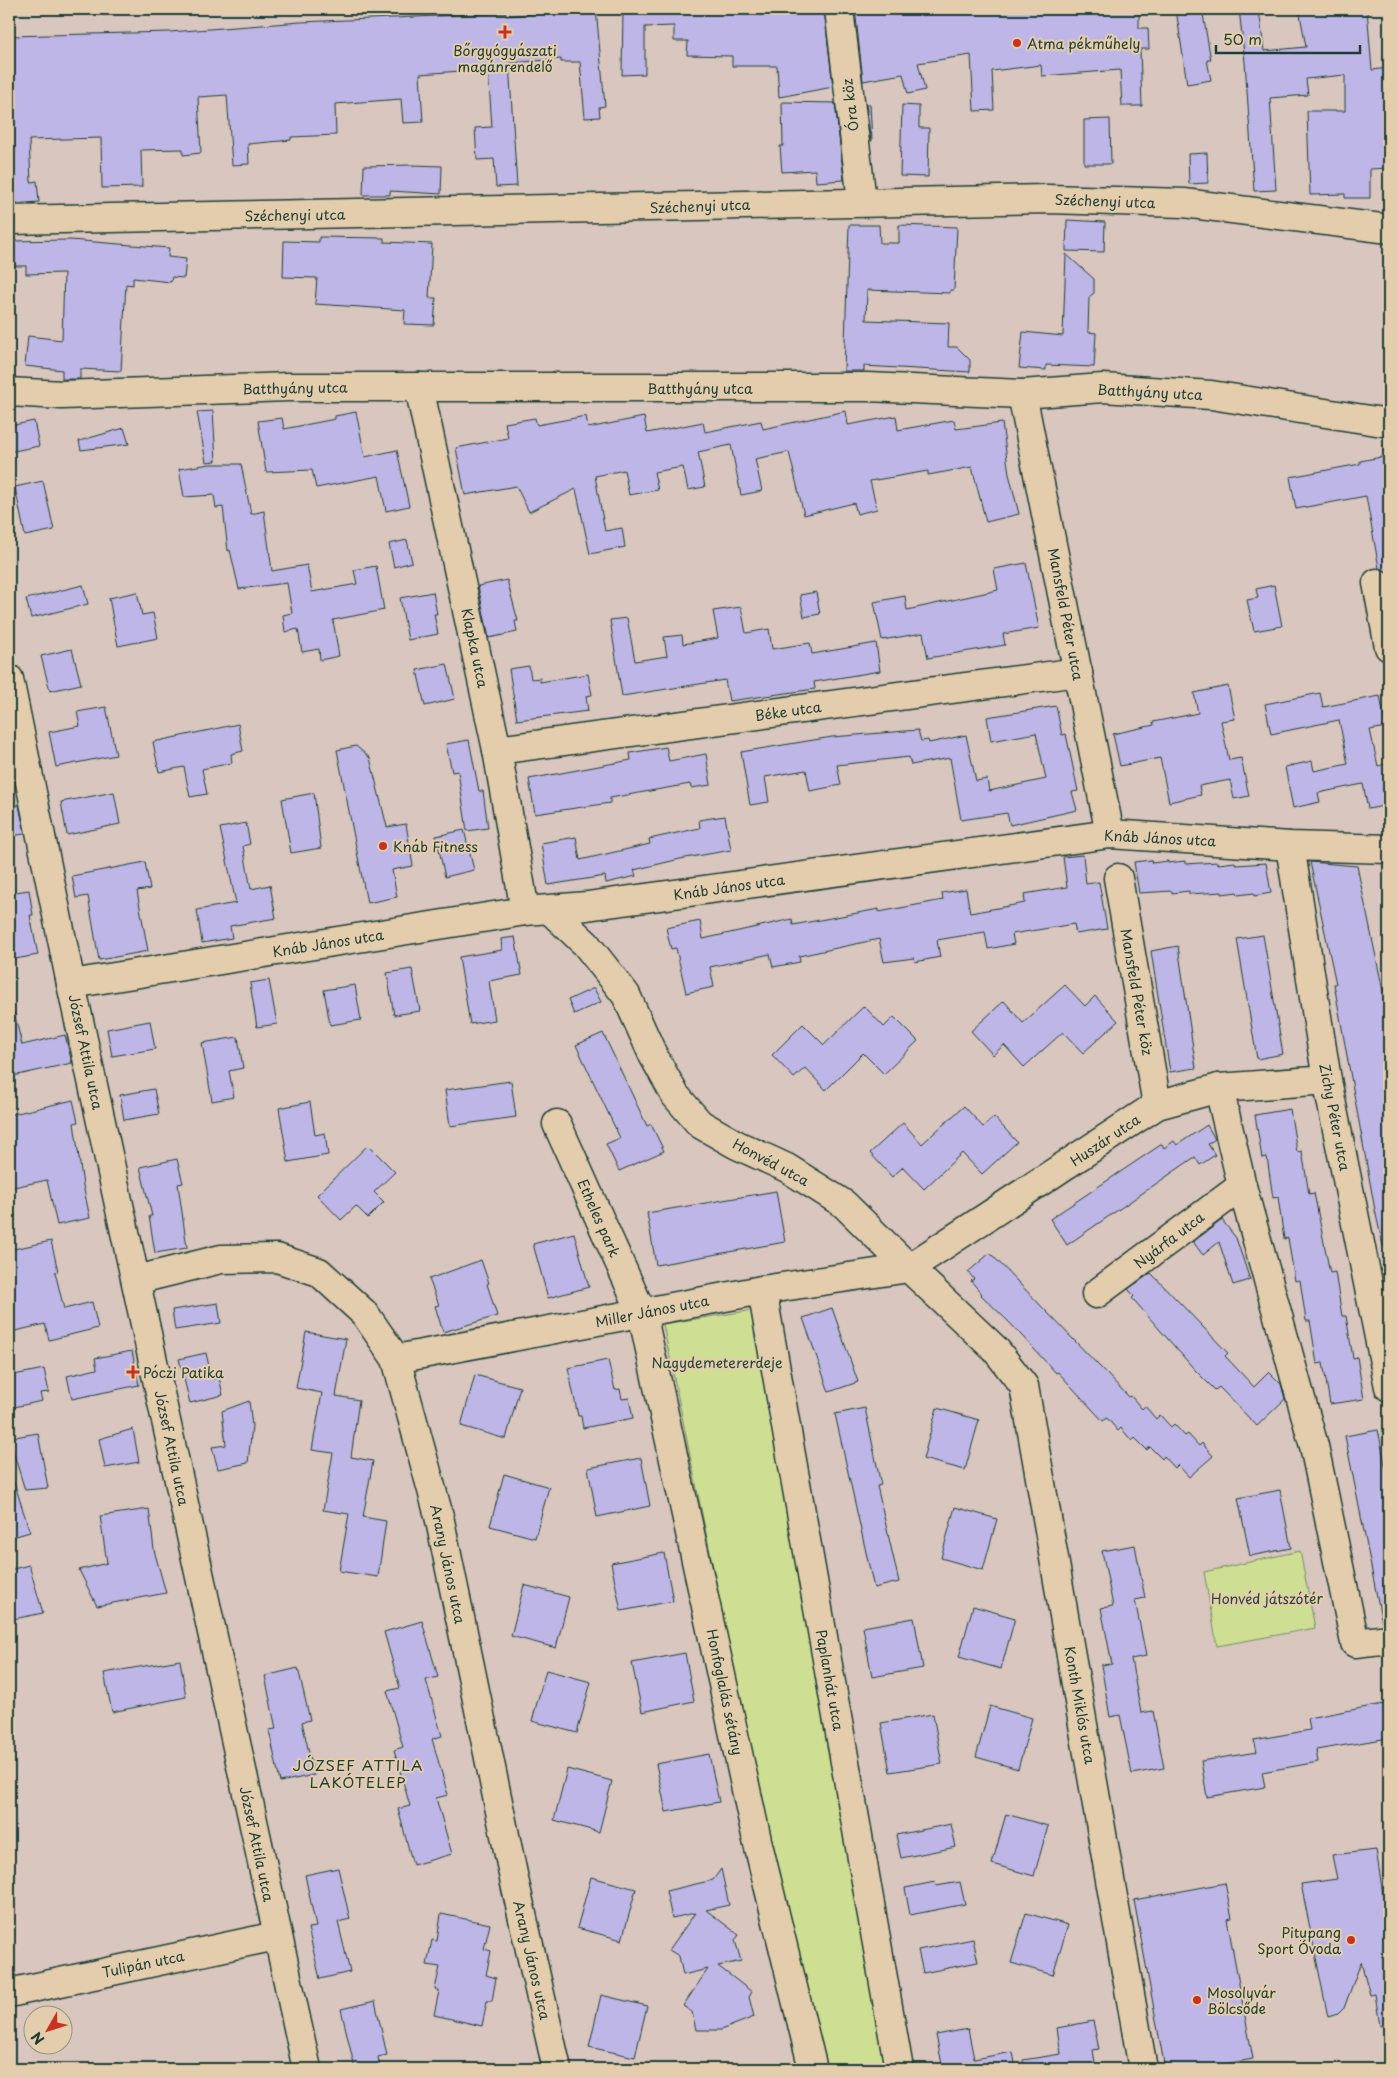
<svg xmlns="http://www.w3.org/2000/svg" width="1398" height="2078" font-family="'Playpen Sans',sans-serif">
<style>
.green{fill:#cedf93;stroke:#768e64}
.building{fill:#bfb6e8;stroke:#1f3d34}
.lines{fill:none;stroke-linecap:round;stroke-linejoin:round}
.minor-casing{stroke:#1f3d34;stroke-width:31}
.minor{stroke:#e3cdad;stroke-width:28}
.poi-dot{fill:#c8321e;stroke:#e3cdad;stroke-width:2}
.labels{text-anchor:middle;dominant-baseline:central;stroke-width:4;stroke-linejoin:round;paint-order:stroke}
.poi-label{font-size:14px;fill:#1f3d34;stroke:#e3cdad;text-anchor:start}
.street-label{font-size:14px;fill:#1f3d34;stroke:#e3cdad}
.park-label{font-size:14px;fill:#284539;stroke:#e3cdad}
.neighbourhood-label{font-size:15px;letter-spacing:1px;fill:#1f3d34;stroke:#e3cdad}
</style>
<rect width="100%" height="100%" fill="#d8c6bf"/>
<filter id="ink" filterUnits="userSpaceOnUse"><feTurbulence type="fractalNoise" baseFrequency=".02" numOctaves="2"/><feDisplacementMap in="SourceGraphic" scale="10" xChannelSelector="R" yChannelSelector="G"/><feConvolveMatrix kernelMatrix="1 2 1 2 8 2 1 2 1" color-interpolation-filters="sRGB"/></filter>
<g filter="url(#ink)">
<!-- green -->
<g class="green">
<polygon points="754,1310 887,2069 822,2069 748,1737 663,1324"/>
<polygon points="1300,1551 1315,1628 1217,1646 1204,1572"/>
</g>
<!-- building -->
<g class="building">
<polygon points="596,9 605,106 599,107 600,117 585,118 580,62 561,62 561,59 509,63 517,186 496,187 494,159 477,160 475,128 492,127 488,69 420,74 423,122 403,123 401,99 335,104 336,135 291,137 291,140 248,144 249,164 232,165 227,95 198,97 201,153 183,155 183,149 141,150 142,187 102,188 101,138 29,140 31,182 37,181 39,202 13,204 11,183 15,183 12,135 9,135 9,36 170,32 301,22 506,13 506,16"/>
<polygon points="623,9 824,9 833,87 779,97 777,66 732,66 732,56 687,55 688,41 674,41 674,26 645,27 645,74 622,75"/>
<polygon points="855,9 1139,9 1139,28 1148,28 1149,49 1140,49 1142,106 1122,106 1120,70 1042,76 1041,65 992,71 994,110 974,111 971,55 918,63 925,90 908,94 903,74 863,81"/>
<polygon points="1176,9 1202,9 1211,60 1207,60 1211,80 1187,84"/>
<polygon points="1239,9 1259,9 1264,51 1306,47 1299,9 1367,9 1372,70 1389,68 1389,168 1370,169 1370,198 1345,198 1345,194 1310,195 1307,111 1345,111 1345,75 1306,79 1308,95 1270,98 1276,190 1254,191 1245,62"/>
<polygon points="782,102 835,103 844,180 816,182 815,170 782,172 780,146 783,146"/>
<polygon points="866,104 870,104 872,141 871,141"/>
<polygon points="902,105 919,106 919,128 929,128 928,177 900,176"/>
<polygon points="1110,119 1111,164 1084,164 1084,120"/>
<polygon points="1207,153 1208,183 1189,184 1188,154"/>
<polygon points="412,165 442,166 441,194 390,191 390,195 363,195 364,166"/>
<polygon points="1067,220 1105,222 1104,252 1066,251"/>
<polygon points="849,225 879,225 880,243 899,243 899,225 957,227 954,290 950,290 950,293 867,290 866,320 949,323 948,347 957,347 970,360 970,372 864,366 864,371 844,371"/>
<polygon points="319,237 384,238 384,242 432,244 429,298 436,298 434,325 404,324 405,310 315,304 317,278 283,277 284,241 319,242"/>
<polygon points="70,240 169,248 168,257 186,259 184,278 172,277 171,282 133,278 133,285 126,284 121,371 80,369 80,379 62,379 62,370 25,366 28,336 62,340 64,273 26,274 26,266 9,266 9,241"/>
<polygon points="1066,254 1094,279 1094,293 1089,297 1088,332 1096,333 1094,367 1046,365 1046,370 1019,368 1023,332 1063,336"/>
<polygon points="213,411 216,461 206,462 197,412"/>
<polygon points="846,411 848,425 896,416 898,430 954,420 956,429 1002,423 1009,474 1019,514 986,522 972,467 928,475 928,471 870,481 877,509 857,514 854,503 804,515 789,452 755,459 762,491 741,495 731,445 698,452 705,487 688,490 683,467 654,472 658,490 629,495 624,470 595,476 605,531 622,528 625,547 590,554 576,489 529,512 516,486 465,495 456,448 508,438 505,423 535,418 537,425 586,416 588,428 644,417 647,433 703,422 705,432 761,421 763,429"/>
<polygon points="356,412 365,457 397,450 409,506 386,511 379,476 316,488 312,470 266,472 258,421 282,418 284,429 335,419 335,416"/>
<polygon points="34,421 39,446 9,452 9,426"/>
<polygon points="124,428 129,444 81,450 79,441"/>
<polygon points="1387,456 1389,467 1389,573 1379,568 1366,496 1296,509 1290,477 1360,464 1360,461"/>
<polygon points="210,464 241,464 251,514 264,511 272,571 307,565 312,592 357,584 354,570 376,566 384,610 333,620 339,656 320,660 319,649 302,652 298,629 285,632 283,615 292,613 287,583 239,589 230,550 228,551 223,507 216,508 214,495 184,497 179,469"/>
<polygon points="43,481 54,530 25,536 15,487"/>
<polygon points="407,540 412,562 394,567 389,544"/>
<polygon points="1026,563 1039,628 1003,634 1005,645 928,658 923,633 882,640 874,602 905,596 907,610 998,590 994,569"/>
<polygon points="507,580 518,621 515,621 517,632 489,638 478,586"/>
<polygon points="83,585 88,604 31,618 26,599"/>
<polygon points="1274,585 1282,626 1254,631 1247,600 1258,598 1256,589"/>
<polygon points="137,592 142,615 153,613 158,638 118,646 109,598"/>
<polygon points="433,592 437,614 434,614 438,634 408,640 400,598"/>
<polygon points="816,592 820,614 804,617 800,595"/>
<polygon points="741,607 746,633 769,629 772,649 810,643 812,654 876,643 880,671 814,682 815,689 729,701 725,680 622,696 610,620 627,618 635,661 667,656 664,637 682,635 683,644 718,638 713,611"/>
<polygon points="72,649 81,684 50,691 41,656"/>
<polygon points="447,664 455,699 425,706 417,670"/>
<polygon points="529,666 531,679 540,678 540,682 588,674 592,695 586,696 588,711 517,720 509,669"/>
<polygon points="1228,686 1235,719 1221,721 1229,760 1241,758 1249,796 1234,799 1230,780 1199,786 1201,795 1169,802 1160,758 1120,766 1113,734 1154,725 1153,722 1198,713 1194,693"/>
<polygon points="1320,693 1323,707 1380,696 1386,727 1370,730 1378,766 1389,763 1389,805 1368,809 1363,784 1318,793 1320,802 1293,808 1285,767 1312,761 1314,771 1348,764 1339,720 1271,734 1265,704"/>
<polygon points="1056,706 1062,735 1066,734 1078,791 1072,792 1077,810 1010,825 1007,813 961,820 950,758 911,765 909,757 837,765 841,785 810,791 806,770 765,777 769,802 750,805 741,752 832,737 918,730 921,741 928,740 929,743 966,735 976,781 987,779 989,791 1046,779 1036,733 991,741 987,717"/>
<polygon points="106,707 116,755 56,767 49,732 80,726 77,712"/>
<polygon points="238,724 243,751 231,754 232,763 202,769 207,794 190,797 184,767 159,772 153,742"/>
<polygon points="469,740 479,791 483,791 488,828 467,831 458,771 452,772 446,744"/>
<polygon points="356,746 370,758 387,827 406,824 413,866 392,870 397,897 367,903 337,750"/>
<polygon points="666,747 669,761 706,754 711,785 691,788 690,784 610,798 610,803 535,814 529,779 631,760 630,753"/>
<polygon points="114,792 120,824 67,835 61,802"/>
<polygon points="314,793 321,848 291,853 282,799"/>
<polygon points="19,805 25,834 9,836 9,806"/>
<polygon points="725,816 731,850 680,859 634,870 636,876 606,883 605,876 548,885 541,843 576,837 580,860 650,844 649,839 700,828 699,820"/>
<polygon points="246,823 250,844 243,846 251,889 270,885 276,918 230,926 232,938 202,943 197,910 236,903 220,828"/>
<polygon points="464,830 474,870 445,877 436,836"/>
<polygon points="1083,855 1086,884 1099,882 1107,929 1076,934 1074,924 1012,934 1014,944 988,949 985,932 937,940 940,957 915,962 914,958 884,962 879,939 799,956 800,962 773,967 770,954 710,967 714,987 686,993 676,948 671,949 666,928 700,921 703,939 792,919 793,925 879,909 879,912 943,900 942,893 966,889 970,913 1025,903 1024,894 1067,887 1063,857"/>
<polygon points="1151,860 1152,863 1168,861 1168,863 1185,861 1185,864 1218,862 1218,864 1235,862 1236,865 1266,863 1271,893 1254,896 1254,893 1238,895 1237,892 1222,894 1222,892 1189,894 1189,891 1172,893 1172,891 1139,893 1134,862"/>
<polygon points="145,862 150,889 137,891 148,951 99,960 88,896 76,898 72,876"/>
<polygon points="1310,862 1357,866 1383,991 1386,992 1389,1015 1389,1245 1383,1246 1375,1210 1334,984 1336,984"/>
<polygon points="29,890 33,915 30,915 38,955 9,960 9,893"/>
<polygon points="1263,935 1283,1054 1257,1059 1237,939"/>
<polygon points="515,937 522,975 489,981 495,1020 470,1024 459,957 502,950 501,939"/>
<polygon points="1178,946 1196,1068 1170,1072 1151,951"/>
<polygon points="412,969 420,1011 394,1015 387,973"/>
<polygon points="269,980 277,1024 257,1027 250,983"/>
<polygon points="355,985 361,1020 330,1025 324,990"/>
<polygon points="1065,985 1085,1006 1095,996 1118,1021 1083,1053 1063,1032 1024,1067 1004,1045 993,1055 971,1031 1004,1001 1023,1023"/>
<polygon points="594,988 601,1002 574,1014 568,1000"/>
<polygon points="864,1006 884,1027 894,1017 918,1041 884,1074 863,1053 826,1090 805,1068 794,1078 772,1055 803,1024 824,1045"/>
<polygon points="14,1012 22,1045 65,1035 72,1063 9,1077 9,1013"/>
<polygon points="150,1021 155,1049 112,1056 107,1029"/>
<polygon points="603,1033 647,1126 651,1124 664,1151 619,1171 606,1144 620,1138 576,1045"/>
<polygon points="238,1037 243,1068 229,1071 234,1097 212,1101 202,1043"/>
<polygon points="511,1081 516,1117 450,1126 445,1090"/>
<polygon points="154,1089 159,1114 124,1120 120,1095"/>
<polygon points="73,1100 78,1122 74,1123 83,1185 90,1218 57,1225 47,1180 9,1188 9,1158 14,1157 9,1134 9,1115"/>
<polygon points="310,1102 315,1135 325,1133 328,1155 288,1162 279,1108"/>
<polygon points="964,1106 983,1127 994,1117 1017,1142 982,1174 962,1153 924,1189 903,1167 892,1177 870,1153 903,1123 922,1144"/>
<polygon points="1290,1109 1297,1152 1302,1151 1309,1194 1314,1193 1330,1273 1335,1272 1342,1316 1346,1316 1353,1358 1357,1357 1364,1399 1330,1404 1323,1363 1317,1364 1310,1321 1306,1321 1300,1280 1295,1281 1288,1238 1284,1239 1278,1197 1273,1198 1267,1157 1262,1158 1255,1115"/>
<polygon points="1207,1125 1215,1139 1208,1144 1215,1155 1200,1165 1195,1157 1067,1245 1050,1219 1162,1144 1164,1148 1174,1141 1177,1145"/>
<polygon points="368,1145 395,1172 374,1192 384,1202 368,1218 356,1206 341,1220 317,1195"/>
<polygon points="177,1159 183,1183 178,1184 187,1248 155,1253 149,1216 152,1216 140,1167"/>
<polygon points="776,1191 785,1242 656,1265 647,1213"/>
<polygon points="1222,1220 1236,1238 1250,1280 1233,1285 1219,1242 1203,1255 1193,1242"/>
<polygon points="574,1233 589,1287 548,1298 533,1244"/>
<polygon points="51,1241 58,1271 55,1272 64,1309 92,1302 98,1328 49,1340 45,1324 11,1332 9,1321 9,1250"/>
<polygon points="990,1253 1129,1397 1131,1396 1142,1409 1145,1406 1156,1419 1160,1415 1171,1427 1174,1424 1185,1436 1188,1434 1199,1446 1202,1443 1213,1456 1189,1477 1178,1465 1175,1468 1164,1456 1162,1459 1150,1447 1147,1450 1135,1438 1132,1441 1121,1428 1118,1431 1107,1418 1103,1421 1058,1372 1056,1373 1010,1323 981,1295 982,1294 971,1281 974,1279 968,1272"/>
<polygon points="481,1260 489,1283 487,1284 497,1316 443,1332 435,1306 439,1305 429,1279"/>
<polygon points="1151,1273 1228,1353 1225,1356 1254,1387 1269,1372 1281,1384 1285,1399 1257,1426 1219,1387 1215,1390 1195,1370 1132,1298 1134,1296 1128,1289"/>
<polygon points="218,1303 221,1323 175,1330 172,1310"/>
<polygon points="832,1308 858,1382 829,1392 803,1318"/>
<polygon points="306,1332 346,1339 336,1396 359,1400 351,1457 373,1461 363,1517 386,1521 378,1577 339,1571 349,1514 323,1510 333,1453 312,1450 322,1393 296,1388"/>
<polygon points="132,1351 139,1385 72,1399 67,1376 97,1369 95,1358"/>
<polygon points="206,1353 212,1379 219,1377 223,1395 190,1403 179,1359"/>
<polygon points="608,1360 615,1390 620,1389 622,1399 629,1398 633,1418 583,1428 581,1416 578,1416 568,1368"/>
<polygon points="44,1369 49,1392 40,1393 42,1401 14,1407 13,1399 9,1400 9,1376"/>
<polygon points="475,1375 520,1387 506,1439 461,1426"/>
<polygon points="249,1401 252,1426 248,1463 218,1469 212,1447 226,1445 222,1411"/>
<polygon points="865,1408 881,1485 877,1486 899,1582 874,1588 835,1414"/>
<polygon points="937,1408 979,1420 965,1470 923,1459"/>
<polygon points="133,1429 139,1462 105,1468 99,1439"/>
<polygon points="1378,1430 1389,1484 1389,1621 1382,1622 1345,1436"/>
<polygon points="38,1433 48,1488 25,1490 9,1438"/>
<polygon points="641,1458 650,1506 597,1517 588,1468"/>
<polygon points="504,1474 549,1487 535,1538 490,1526"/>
<polygon points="9,1476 12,1476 30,1532 9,1538"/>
<polygon points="1280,1490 1291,1548 1250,1556 1238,1498"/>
<polygon points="955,1507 997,1519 983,1570 941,1558"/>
<polygon points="149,1509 154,1550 166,1593 97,1606 79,1570 107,1563 100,1516"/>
<polygon points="1135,1545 1145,1598 1135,1600 1146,1656 1131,1659 1141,1713 1153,1711 1164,1768 1132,1774 1120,1715 1110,1717 1101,1665 1112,1664 1101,1608 1113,1606 1102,1551"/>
<polygon points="664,1553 673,1601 621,1611 611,1563"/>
<polygon points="29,1565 43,1613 9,1620 9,1570"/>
<polygon points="524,1585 569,1597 556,1648 511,1636"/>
<polygon points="973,1606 1015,1618 1001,1669 959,1657"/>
<polygon points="914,1618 923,1668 872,1677 863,1627"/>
<polygon points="422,1621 438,1677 426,1680 442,1736 432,1739 448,1795 436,1798 452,1854 413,1865 398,1809 410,1806 394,1750 403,1747 387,1691 400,1688 384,1632"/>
<polygon points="685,1653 694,1701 642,1712 632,1663"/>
<polygon points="180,1660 186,1697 112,1712 104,1673"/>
<polygon points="298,1668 310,1720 302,1722 314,1775 280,1782 269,1730 276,1729 265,1676"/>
<polygon points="546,1670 591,1682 577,1733 532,1721"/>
<polygon points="1389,1703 1389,1738 1316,1750 1318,1762 1262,1772 1265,1787 1207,1797 1201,1761 1257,1752 1254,1740 1310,1730 1308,1718"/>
<polygon points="990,1706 1032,1718 1018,1769 976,1757"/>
<polygon points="933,1714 942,1764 890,1772 881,1723"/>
<polygon points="709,1754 719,1802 666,1812 656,1764"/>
<polygon points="567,1769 612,1781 599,1832 554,1820"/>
<polygon points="1006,1814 1048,1826 1034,1876 992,1864"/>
<polygon points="951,1824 956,1847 901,1858 896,1835"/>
<polygon points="1376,1850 1389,1932 1389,2025 1380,2026 1375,1994 1370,1995 1361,1962 1344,2008 1338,2014 1328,2017 1301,1884 1337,1879 1332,1855"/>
<polygon points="338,1868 350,1919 338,1922 350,1972 320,1979 308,1928 316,1927 305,1875"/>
<polygon points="721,1869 729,1905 706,1910 739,1935 735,1940 741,1961 718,1966 752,1992 749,1997 754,2017 721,2030 696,2030 692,2012 683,2006 708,1969 683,1975 679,1956 669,1950 695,1913 672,1918 666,1891 713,1880"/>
<polygon points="591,1877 636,1889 622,1940 577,1928"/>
<polygon points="935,1882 936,1886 960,1882 965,1904 910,1915 905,1888"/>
<polygon points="1225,1883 1232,1918 1227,1919 1253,2059 1196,2069 1165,2069 1134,1900"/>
<polygon points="1026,1913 1068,1925 1053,1975 1011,1963"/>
<polygon points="441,1914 490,1924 484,1949 491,1951 486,1975 496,1978 492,2001 487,2001 482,2026 434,2015 439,1991 435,1989 440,1967 427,1965 432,1940 437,1941"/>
<polygon points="973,1939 978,1962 923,1973 918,1950"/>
<polygon points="601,1995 647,2006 635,2057 589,2047"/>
<polygon points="375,2001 387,2055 378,2057 380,2069 355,2069 341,2009"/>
<polygon points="1093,2021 1099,2049 1093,2050 1096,2069 1023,2069 1023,2060 1061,2054 1057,2028"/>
<polygon points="968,2029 974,2059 1013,2052 1016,2069 943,2069 936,2035"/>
</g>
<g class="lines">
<!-- minor casing -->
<g class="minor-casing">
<g id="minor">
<polyline points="839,9 862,201"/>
<polyline points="9,220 1048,199 1184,203 1389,229"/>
<polyline points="419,387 497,750 525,911"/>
<polyline points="9,392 62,395 288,387 868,387 1022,394 1103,388 1211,395 1389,423"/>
<polyline points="1022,394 1110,834"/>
<polyline points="1377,583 1389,647"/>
<polyline points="9,679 71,984 307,2069"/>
<polyline points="497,750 1078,672"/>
<polyline points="1290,846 1327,1080 1389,1387"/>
<polyline points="1118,878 1157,1105"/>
<polyline points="550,910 586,944 626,995 653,1055 675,1095 700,1124 737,1145 787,1168 844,1204 909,1268 996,1350 1024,1386 1143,2069"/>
<polyline points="71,984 525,911 587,906 1110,834 1290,846 1389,849"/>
<polyline points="1219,1088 1242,1186 1314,1446 1355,1643 1389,1639"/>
<polyline points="557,1124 642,1313 757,1840 813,2069"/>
<polyline points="136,1280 221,1259 277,1258 319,1272 365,1314 396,1359 439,1516 514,1879 557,2069"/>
<polyline points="762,1290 899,2069"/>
<polyline points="1096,1294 1242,1186"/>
<polyline points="396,1359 762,1290 909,1268 1157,1105 1219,1088 1327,1080"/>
<polyline points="9,1993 276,1936"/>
</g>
</g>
<!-- minor -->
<use href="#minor" class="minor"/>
</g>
</g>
<!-- markers -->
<g class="poi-dot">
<path d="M502.5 24.5h5v5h5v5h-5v5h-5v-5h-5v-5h5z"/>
<circle cx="1017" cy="43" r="5"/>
<circle cx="383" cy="846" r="5"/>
<path d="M130.5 1364.5h5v5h5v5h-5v5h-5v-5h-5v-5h5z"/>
<circle cx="1351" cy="1940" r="5"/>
<circle cx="1197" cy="2000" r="5"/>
</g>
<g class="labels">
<!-- poi labels -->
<g class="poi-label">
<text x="1027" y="43">Atma pékműhely</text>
<text x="505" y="50" text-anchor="middle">Bőrgyógyászati<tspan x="505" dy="16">magánrendelő</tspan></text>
<text x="393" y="846">Knáb Fitness</text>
<text x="143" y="1372">Póczi Patika</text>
<text x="1341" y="1932" text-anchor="end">Pitypang<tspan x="1341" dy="16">Sport Óvoda</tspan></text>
<text x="1207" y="1992">Mosolyvár<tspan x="1207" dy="16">Bölcsőde</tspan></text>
</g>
<!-- street labels -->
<g class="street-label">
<text transform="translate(850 105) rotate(-97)">Óra köz</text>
<text transform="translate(1105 201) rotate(2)">Széchenyi utca</text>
<text transform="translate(700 206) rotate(-2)">Széchenyi utca</text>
<text transform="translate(295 215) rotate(-1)">Széchenyi utca</text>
<text transform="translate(295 388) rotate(-1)">Batthyány utca</text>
<text x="700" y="388">Batthyány utca</text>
<text transform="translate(1150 392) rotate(3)">Batthyány utca</text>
<text transform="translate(1066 614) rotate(79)">Mansfeld Péter utca</text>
<text transform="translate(475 648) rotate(78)">Klapka utca</text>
<text transform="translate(788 711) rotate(-8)">Béke utca</text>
<text transform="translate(1160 838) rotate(3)">Knáb János utca</text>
<text transform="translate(729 887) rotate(-8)">Knáb János utca</text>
<text transform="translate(328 943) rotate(-9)">Knáb János utca</text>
<text transform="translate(1137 992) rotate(80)">Mansfeld Péter köz</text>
<text transform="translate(86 1052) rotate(78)">József Attila utca</text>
<text transform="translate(1335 1117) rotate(79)">Zichy Péter utca</text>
<text transform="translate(1105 1140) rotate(-34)">Huszár utca</text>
<text transform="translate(771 1162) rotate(28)">Honvéd utca</text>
<text transform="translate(599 1218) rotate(66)">Etheles park</text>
<text transform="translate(1169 1240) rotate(-37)">Nyárfa utca</text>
<text transform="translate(652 1311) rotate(-11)">Miller János utca</text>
<text transform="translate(172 1448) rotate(78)">József Attila utca</text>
<text transform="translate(448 1564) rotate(78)">Arany János utca</text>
<text transform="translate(830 1680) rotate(80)">Paplanhát utca</text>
<text transform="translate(725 1692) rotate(78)">Honfoglalás sétány</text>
<text transform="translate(1080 1705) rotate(80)">Konth Miklós utca</text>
<text transform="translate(257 1844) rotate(78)">József Attila utca</text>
<text transform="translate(532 1960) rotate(77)">Arany János utca</text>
<text transform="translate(143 1964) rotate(-12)">Tulipán utca</text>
</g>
<!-- park labels -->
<g class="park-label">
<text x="717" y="1362">Nagydemetererdeje</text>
<text x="1267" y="1598">Honvéd játszótér</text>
</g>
<!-- neighbourhood labels -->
<g class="neighbourhood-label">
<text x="358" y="1764">JÓZSEF ATTILA<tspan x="358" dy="17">LAKÓTELEP</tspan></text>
</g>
</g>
<!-- margin -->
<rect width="1398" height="2078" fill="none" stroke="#e3cdad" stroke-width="30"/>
<rect x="15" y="15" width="1368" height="2048" fill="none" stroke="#1f3d34" stroke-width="2" filter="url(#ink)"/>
<!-- north arrow -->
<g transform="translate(48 2030) rotate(231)"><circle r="24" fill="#e3cdad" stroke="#95937d"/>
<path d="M0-4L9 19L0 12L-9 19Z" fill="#c8321e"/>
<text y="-8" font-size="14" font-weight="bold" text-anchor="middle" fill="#1f3d34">N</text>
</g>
<!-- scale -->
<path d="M1216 45v8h144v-8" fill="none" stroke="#1f3d34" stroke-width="2.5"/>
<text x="1223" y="45" font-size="15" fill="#1f3d34" stroke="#e3cdad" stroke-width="4" paint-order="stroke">50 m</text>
</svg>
